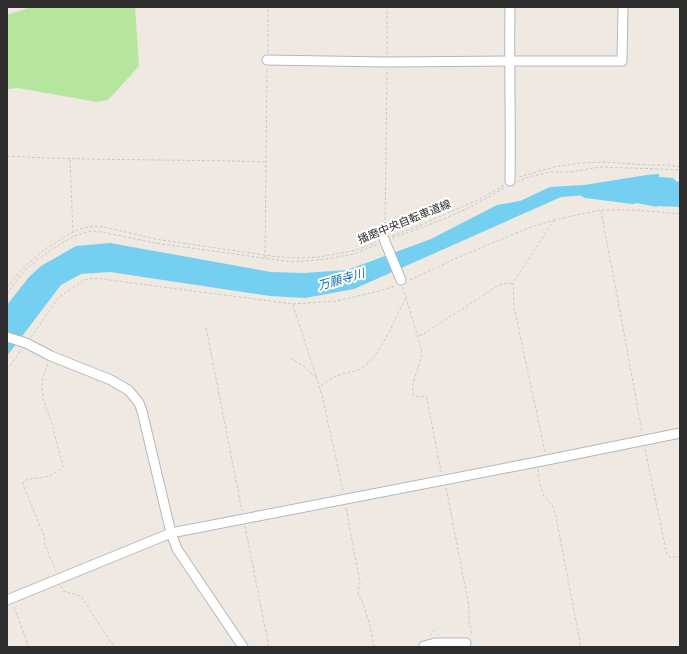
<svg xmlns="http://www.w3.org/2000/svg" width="687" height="654" font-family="'Open Sans','Noto Sans JP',sans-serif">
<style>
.green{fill:#b6e59e}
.water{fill:#75cff0}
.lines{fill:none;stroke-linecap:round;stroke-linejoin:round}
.river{stroke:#75cff0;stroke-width:12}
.minor-casing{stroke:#b4b7c1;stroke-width:11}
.path{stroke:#c9c9c9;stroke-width:1;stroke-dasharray:3 2;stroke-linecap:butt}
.minor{stroke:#fff;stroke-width:9}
.labels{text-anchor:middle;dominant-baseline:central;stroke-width:4;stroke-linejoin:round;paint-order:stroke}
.street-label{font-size:11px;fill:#2e2e2e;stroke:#fff}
.water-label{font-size:12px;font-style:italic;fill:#0d6fa3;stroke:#fff}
</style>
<rect width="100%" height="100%" fill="#efe9e1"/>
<!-- green -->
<polygon class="green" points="31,7 135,7 139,66 108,100 97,102 18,88 7,89 7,15"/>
<!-- water -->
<polygon class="water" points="659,174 659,177 673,178 676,181 680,182 680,207 657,206 657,207 637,203 610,193 561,197 354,289 305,298 270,296 110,272 81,274 61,285 7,356 7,305 29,277 41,266 76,246 110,243 271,272 305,273 347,270 431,239 497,205 520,201 550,187 584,185 647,175"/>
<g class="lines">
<!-- river -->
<polyline class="river" points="586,192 633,198"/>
<!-- minor casing -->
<g class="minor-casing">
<g id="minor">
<polyline points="267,60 387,62 509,61 622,61 623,7"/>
<path d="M510 181C511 123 509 65 510 7"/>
<polyline points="384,239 386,244 401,280"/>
<polyline points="7,337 26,343 51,356 111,380 128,390 131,393 139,403 142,411 171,533 177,549 243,647"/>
<polyline points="7,600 171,533 537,462 680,433"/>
<polyline points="424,647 424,646 435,643 466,643"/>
</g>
</g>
<!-- path -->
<g class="path">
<polyline points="268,52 268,7"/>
<polyline points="387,54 387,7"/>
<path d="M7 156C94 161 180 159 267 162"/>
<polyline points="70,160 73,234"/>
<polyline points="519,177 554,167 580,163 605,162 648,165 667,165 680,167"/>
<polyline points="517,182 529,177 550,172 570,172 600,167 657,169 680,170"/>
<polyline points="601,211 622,322 642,432"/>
<polyline points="385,230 387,70"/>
<polyline points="392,236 416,227 480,199 504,185"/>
<path d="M392 238C430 225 471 210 505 187"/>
<polyline points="265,258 267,68"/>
<polyline points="410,280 459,257 531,227 554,220 600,210 636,210 680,214"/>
<path d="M403 287 421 348C421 351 422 355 421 358 419 369 409 386 414 396L426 397 427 399 441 472"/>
<polyline points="7,288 21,270 44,250 73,232 80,229 93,226 105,227 155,239 278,257 300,258 319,257 352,251 368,246 376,242"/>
<polyline points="7,294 24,271 49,251 74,236 90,231 102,232 155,243 292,262 327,259 354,254 378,244"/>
<polyline points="293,305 322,395 343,491"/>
<polyline points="206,328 242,511"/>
<polyline points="419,335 422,335 499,285 506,283 513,284"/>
<polyline points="31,337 59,297 84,280 94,278 293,304 337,301 375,292 396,286"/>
<polyline points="290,358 304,366 314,376 317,376"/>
<path d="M48 364 43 377 42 385 43 399 53 427 56 441 62 461 63 466C50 480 42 476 26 480L23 482V485L45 538 44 543 56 571"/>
<polyline points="7,370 22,349"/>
<path d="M321 386C328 380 336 375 346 373 350 372 354 371 358 370 382 358 393 320 406 298"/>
<polyline points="645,449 667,555 669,557 680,557"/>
<polyline points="545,452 514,307 513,283 554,220"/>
<polyline points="538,469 539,479 543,495 552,505 556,517 581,647"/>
<polyline points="446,488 469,606 469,620 472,636"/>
<polyline points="346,508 360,583 358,593 364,606 370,626 374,647"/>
<polyline points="245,526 269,647"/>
<polyline points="61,586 63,591 81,596 114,647"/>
<polyline points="14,607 29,647"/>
<polyline points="430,636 436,628"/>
</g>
<!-- minor -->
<use href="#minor" class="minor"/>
</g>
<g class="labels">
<!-- street labels -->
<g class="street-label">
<text transform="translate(404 221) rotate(-22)">播磨中央自転車道線</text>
</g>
<!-- water labels -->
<g class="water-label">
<text transform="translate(341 279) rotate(-16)">万願寺川</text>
</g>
</g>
<!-- border -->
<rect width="687" height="654" fill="none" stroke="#2e2e2e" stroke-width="16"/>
</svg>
